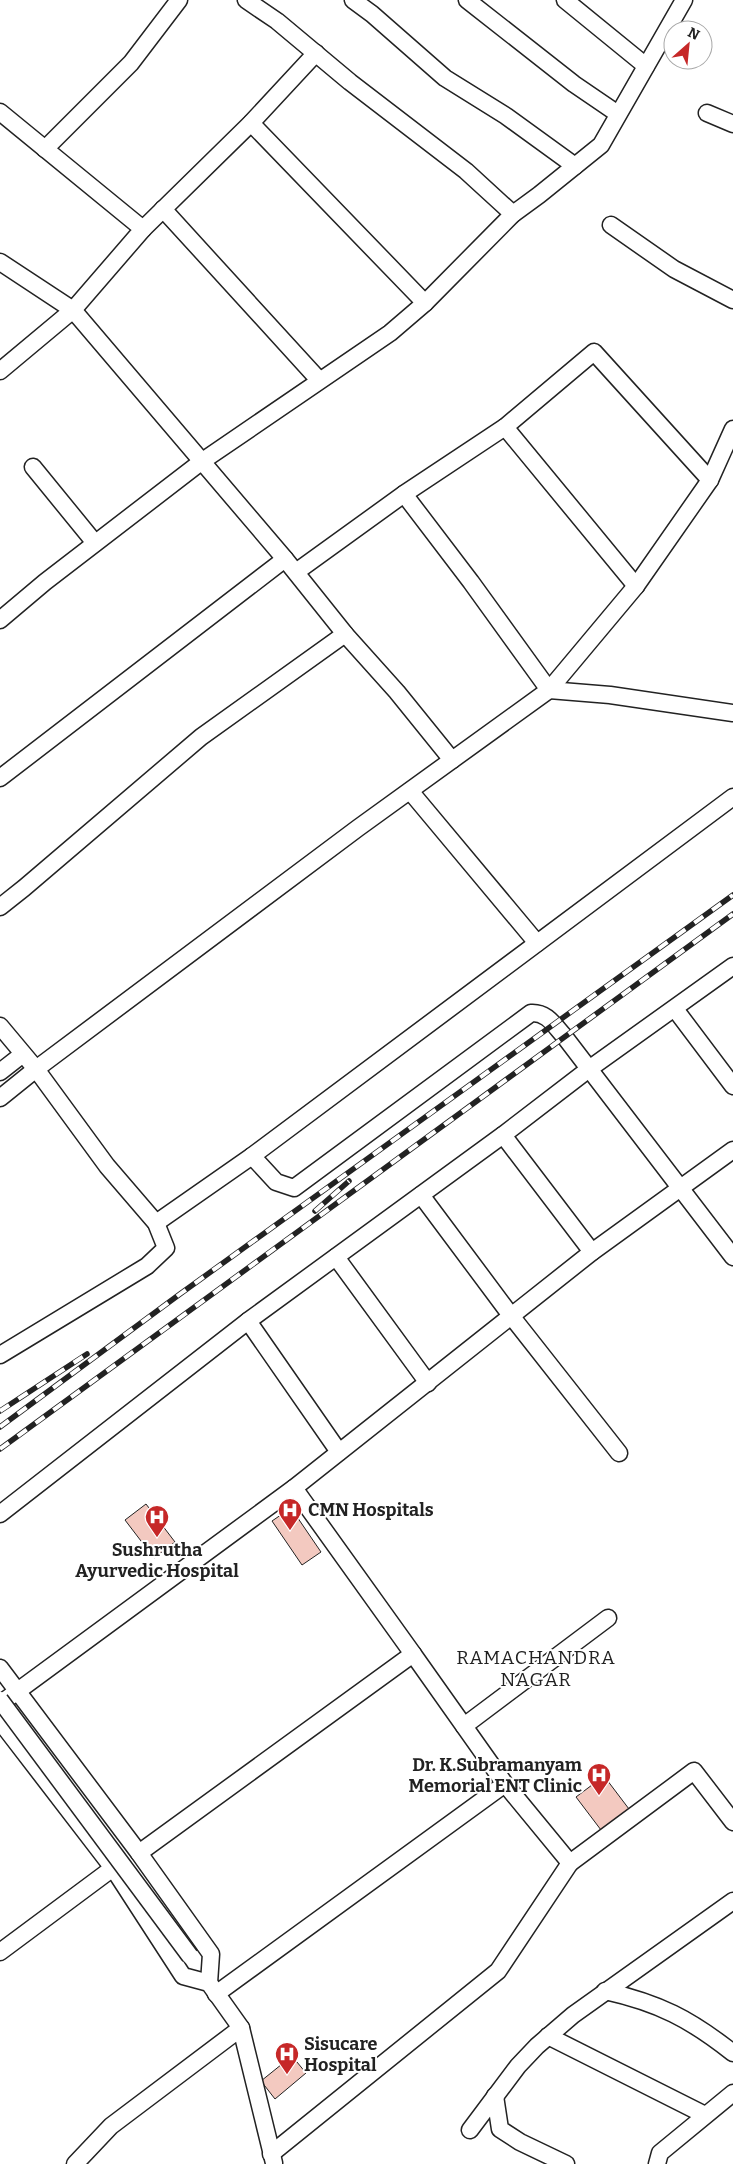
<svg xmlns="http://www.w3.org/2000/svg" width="733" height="2164" font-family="Bitter,serif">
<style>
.building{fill:#f3c9c0;stroke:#222}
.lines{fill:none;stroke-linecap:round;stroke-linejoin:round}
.minor-casing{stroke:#222;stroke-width:19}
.minor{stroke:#fff;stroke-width:16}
.rail-casing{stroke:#222;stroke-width:5.5}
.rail{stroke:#fff;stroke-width:4;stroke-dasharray:11;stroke-linecap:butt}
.minor-bridge-casing{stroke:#222;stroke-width:19;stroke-linecap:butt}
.minor-bridge{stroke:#fff;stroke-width:16}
.labels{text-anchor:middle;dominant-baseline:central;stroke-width:4;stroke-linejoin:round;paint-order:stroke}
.poi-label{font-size:18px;font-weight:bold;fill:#222;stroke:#fff;text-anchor:start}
.neighbourhood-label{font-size:19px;letter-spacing:1px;fill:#222;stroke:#fff}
</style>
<rect width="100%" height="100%" fill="#fff"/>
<!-- building -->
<g class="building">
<polygon points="146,1504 175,1542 154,1558 125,1520"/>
<polygon points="291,1508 321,1552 302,1565 272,1521"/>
<polygon points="604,1776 629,1809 601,1830 576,1797"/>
<polygon points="292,2056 306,2073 275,2099 261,2081"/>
</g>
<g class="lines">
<!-- minor casing -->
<g class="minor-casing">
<g id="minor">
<polyline points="246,0 277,21 350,82 466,171 513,214"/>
<polyline points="353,0 372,14 445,78 506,116 575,166"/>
<polyline points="467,0 574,84 618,114"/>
<polyline points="565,0 646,66"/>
<polyline points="0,112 143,229 73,310 0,371"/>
<polyline points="707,113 733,124"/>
<polyline points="251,123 425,303"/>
<polyline points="45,149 131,63 179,0"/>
<polyline points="163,209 319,380"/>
<polyline points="611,225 674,269 733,300"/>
<polyline points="143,229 251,123 316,53"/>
<polyline points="0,262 73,310 285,559 345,634 397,692 452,760"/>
<polyline points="505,427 636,586"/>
<polyline points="33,467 95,543"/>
<polyline points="404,494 471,582 549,690 610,695 733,713"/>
<polyline points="296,572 404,494 505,427 594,352 710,480"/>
<polyline points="0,620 45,582 201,462 390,333 425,303 513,214 539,195 601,145 684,0"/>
<polyline points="0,778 285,559"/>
<polyline points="410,791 537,943"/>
<polyline points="0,907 24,888 201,737 345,634"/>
<polyline points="675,1009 733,1086"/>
<polyline points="0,1026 36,1069 107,1166 156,1223 166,1248 147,1266 0,1355"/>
<polyline points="0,1072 23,1054"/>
<polyline points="0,1098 36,1069 358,828 549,690 636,586 710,480 733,429"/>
<polyline points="503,1135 592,1252"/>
<path d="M252 1156 276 1182 294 1188 531 1013C547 1012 554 1025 564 1036L733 1257"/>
<polyline points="421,1195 512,1317 619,1453"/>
<polyline points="156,1223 252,1156 733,797"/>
<polyline points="336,1257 428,1383"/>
<polyline points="248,1321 339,1452"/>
<polyline points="0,1514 248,1321 503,1135 589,1069 733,966"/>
<polyline points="0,1668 139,1853 211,1954 209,1983"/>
<polyline points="0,1704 294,1488 592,1252 733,1150"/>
<polyline points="0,1721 113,1868 183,1976 209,1983 241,2028 274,2163"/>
<polyline points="464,1726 608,1618"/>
<polyline points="139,1853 413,1654 294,1488"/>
<polyline points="570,1863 694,1771 733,1822"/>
<polyline points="0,1952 113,1868"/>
<path d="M605 1991C659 2003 690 2019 733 2053"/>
<polyline points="216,1994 505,1784"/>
<polyline points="548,2036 705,2115"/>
<polyline points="495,2096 500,2129 520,2142 566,2164"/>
<polyline points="470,2130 518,2066 537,2046 573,2015 733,1901"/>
<polyline points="271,2154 498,1971 570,1863 505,1784 413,1654"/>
<polyline points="75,2164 111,2126 241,2028"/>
<polyline points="657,2164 660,2153 733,2093"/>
</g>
</g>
<!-- minor -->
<use href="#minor" class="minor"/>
<!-- rail casing -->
<g class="rail-casing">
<g id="rail">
<polyline points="315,1211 349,1181"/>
<polyline points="0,1411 87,1354"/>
<polyline points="0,1427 180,1294 733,895"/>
<polyline points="0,1449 733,914"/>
</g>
</g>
<!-- rail -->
<use href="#rail" class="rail"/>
<!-- minor-bridge casing -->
<g class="minor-bridge-casing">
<polyline id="minor-bridge" points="0,1700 190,1956"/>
</g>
<!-- minor-bridge -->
<use href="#minor-bridge" class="minor-bridge"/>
</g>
<!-- icons -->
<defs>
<g id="hospital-pin" transform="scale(1.25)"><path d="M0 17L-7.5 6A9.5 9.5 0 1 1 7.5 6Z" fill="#c62828" stroke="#fff"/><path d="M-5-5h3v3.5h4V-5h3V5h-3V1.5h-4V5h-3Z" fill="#fff"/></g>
</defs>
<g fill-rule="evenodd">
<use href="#hospital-pin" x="290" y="1510"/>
<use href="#hospital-pin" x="157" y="1517"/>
<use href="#hospital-pin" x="599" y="1775"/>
<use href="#hospital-pin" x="287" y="2054"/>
</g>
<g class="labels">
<!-- poi labels -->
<g class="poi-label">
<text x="308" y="1510">CMN Hospitals</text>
<text x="157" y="1550" text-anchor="middle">Sushrutha<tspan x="157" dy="21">Ayurvedic Hospital</tspan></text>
<text x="582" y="1765" text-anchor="end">Dr. K.Subramanyam<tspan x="582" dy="21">Memorial ENT Clinic</tspan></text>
<text x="304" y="2044">Sisucare<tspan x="304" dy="21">Hospital</tspan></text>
</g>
<!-- neighbourhood labels -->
<g class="neighbourhood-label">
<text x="536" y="1657">RAMACHANDRA<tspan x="536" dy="22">NAGAR</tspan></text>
</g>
</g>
<!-- north arrow -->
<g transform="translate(688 45) rotate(27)"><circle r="24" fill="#ffffff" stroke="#a7a7a7"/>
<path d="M0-4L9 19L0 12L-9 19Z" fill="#c62828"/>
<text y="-8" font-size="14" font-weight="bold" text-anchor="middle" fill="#222222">N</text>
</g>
</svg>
